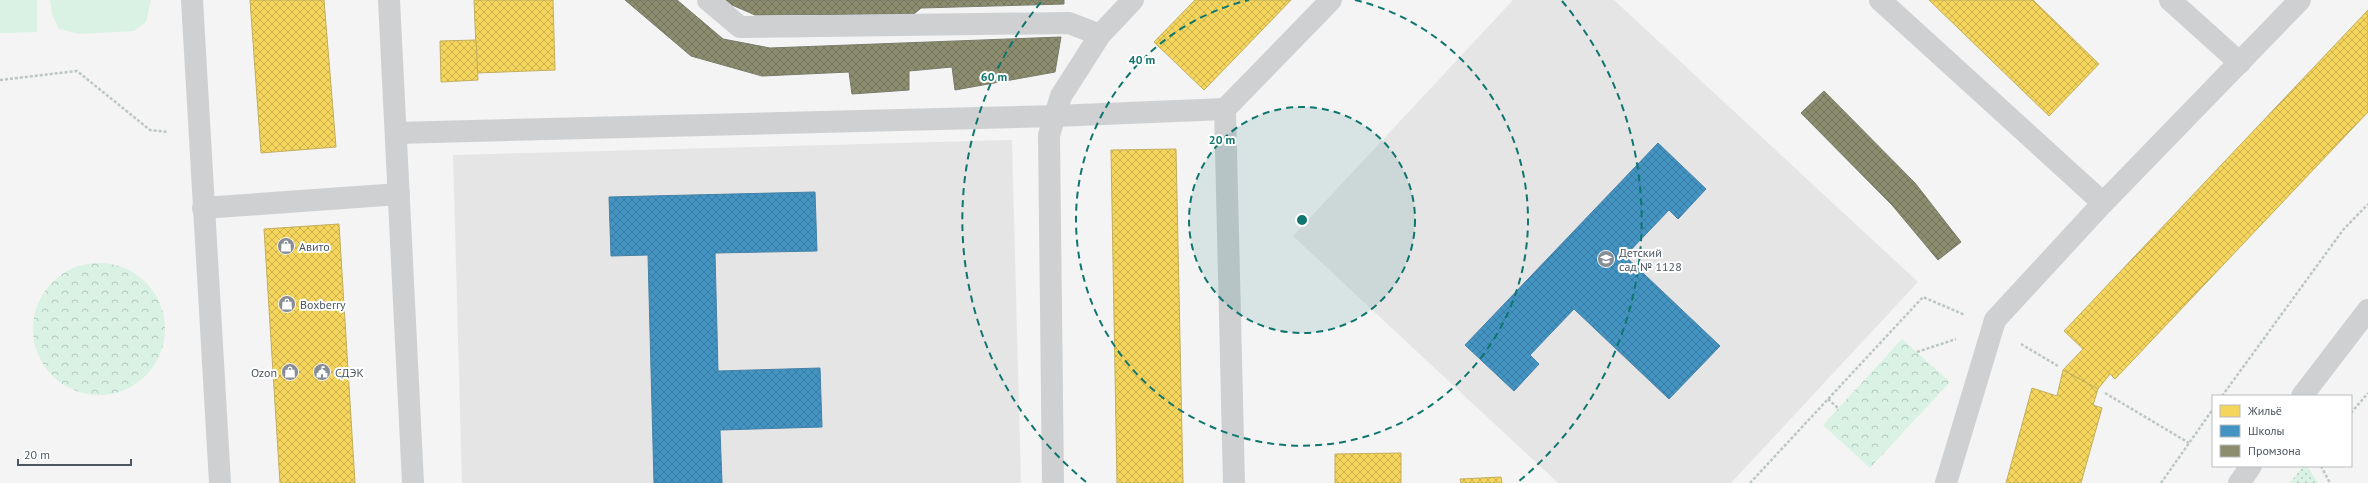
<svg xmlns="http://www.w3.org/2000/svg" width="2368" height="483" font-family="'PT Sans',sans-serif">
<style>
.education{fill:#e6e5e6}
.grass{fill:url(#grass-dots)}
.park{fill:url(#park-crowns)}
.pitch{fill:#d9f2e3}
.homes{fill:url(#homes-cross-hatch);stroke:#c2af5e}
.schools{fill:url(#schools-cross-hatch);stroke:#4581a6}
.industry{fill:url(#industry-cross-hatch);stroke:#787c6a}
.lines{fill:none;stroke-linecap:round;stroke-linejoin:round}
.path{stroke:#bcc7c4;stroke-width:2.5;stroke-dasharray:3 2;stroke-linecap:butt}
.minor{stroke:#ced0d2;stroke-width:22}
.ring{fill:none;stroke:#0f766e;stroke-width:2;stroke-dasharray:7 5}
.labels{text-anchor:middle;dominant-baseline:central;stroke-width:4;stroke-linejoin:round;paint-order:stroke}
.poi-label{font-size:12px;fill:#4a5661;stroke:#fff;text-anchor:start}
.centre{fill:#0f766e;stroke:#fff;stroke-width:2}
.ring-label{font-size:12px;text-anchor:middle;font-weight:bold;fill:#0f766e;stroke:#fff;stroke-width:4;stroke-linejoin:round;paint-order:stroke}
</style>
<defs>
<pattern id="grass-dots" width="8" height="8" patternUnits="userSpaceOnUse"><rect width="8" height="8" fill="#d9f2e3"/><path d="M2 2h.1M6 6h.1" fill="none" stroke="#b2c7bb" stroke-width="1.8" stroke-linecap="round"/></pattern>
<pattern id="park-crowns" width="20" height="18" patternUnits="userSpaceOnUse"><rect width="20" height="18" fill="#d9f2e3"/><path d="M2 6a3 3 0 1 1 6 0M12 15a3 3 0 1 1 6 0" fill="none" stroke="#b2c7bb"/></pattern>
<pattern id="homes-cross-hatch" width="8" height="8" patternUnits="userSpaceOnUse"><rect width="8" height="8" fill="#f6d55c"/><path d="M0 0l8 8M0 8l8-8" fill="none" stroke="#c9b04f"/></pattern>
<pattern id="schools-cross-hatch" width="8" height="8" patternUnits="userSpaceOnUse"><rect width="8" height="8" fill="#4393c3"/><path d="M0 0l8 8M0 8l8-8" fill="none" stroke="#3a7ba2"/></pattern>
<pattern id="industry-cross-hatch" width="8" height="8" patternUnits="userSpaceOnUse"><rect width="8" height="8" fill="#8c8c6e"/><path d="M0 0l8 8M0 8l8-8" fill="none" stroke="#74755e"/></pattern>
</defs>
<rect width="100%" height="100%" fill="#f4f4f4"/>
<!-- education -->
<g class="education">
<polygon points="1513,0 1614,0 1918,282 1731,483 1558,483 1293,236"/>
<polygon points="1012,140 1021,483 462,483 453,155"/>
</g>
<!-- grass -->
<polygon class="grass" points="2303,466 2307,466 2318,483 2290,483"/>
<!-- park -->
<g class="park">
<circle cx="99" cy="329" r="66"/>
<polygon points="1902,339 1950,382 1870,468 1823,425"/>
</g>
<!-- pitch -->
<g class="pitch">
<polygon points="0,0 37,0 37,32 0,33"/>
<polygon points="50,0 151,0 146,22 134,31 79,34 59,29 52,14"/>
</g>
<!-- homes -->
<g class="homes">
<polygon points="250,0 324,0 336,147 261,153"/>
<polygon points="474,0 553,0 555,70 477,73"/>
<polygon points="1195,0 1291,0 1204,90 1154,42"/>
<polygon points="1929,0 2033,0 2099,64 2049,116"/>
<polygon points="2368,10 2368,112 2115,379 2110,374 2098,389 2063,370 2083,349 2064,331"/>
<polygon points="476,40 478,80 441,82 440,41"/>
<polygon points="1176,149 1183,483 1117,483 1111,150"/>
<polygon points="339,224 355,483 280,483 264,229"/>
<polygon points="2063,370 2098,389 2093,405 2102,408 2081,483 2006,483 2032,388 2057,396"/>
<polygon points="1401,453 1401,483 1335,483 1335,454"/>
<polygon points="1501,477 1502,483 1461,483 1460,479"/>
</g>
<!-- schools -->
<g class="schools">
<polygon points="1658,143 1706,189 1678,219 1669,210 1625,256 1720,346 1669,399 1574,309 1530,355 1539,364 1514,391 1465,345"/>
<polygon points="815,192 817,251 715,253 718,371 820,368 822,427 720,430 722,483 654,483 648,255 611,256 609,197"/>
</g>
<!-- industry -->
<g class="industry">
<polygon points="625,0 677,0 723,39 770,48 1061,37 1055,72 955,90 952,67 909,71 909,90 852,94 849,72 762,76 691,56"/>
<polygon points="726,0 1064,0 1064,4 921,8 914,14 755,15 732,5"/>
<polygon points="1824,91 1915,183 1961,242 1938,260 1892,205 1801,113"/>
</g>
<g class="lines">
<!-- path -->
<g class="path">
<polyline points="0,80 77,71 150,130 168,132"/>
<polyline points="2021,344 2058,366"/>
<polyline points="1917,352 1956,339"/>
<polyline points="2105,393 2189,443"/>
<polyline points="2222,396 2343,230 2368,204"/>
<polyline points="1828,399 1838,408"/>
<polyline points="2351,413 2368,393"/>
<polyline points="2321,466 2330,483"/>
<polyline points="1750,483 1923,297 1965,315"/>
<polyline points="2161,483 2213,409"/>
</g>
<!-- minor -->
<g class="minor">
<polyline points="192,0 220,483"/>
<polyline points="389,0 413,483"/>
<polyline points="708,0 740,27 1069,23 1100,35"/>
<polyline points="1880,0 2103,203"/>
<polyline points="2170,0 2240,63"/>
<polyline points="396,133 1055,116 1225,109"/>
<polyline points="203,208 399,194"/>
<polyline points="2302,396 2368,310"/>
<polyline points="1053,483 1049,135 1061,96 1100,35 1133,0"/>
<polyline points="1234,483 1225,109 1331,0"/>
<polyline points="1946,483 1995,320 2103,203 2300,0"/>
<polyline points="2239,483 2251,466"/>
</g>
</g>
<!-- distance rings -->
<circle cx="1302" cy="220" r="113" fill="#0f766e" fill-opacity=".12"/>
<g class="ring">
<circle cx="1302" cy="220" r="113"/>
<path d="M1355 0A226 226 0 1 1 1249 0"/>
<path d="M1086 482A340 340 0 0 1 1042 1M1562 1A340 340 0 0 1 1518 482"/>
</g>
<!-- icons -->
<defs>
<g id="shop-disc" transform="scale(0.9)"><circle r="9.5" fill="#868d94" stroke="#fff"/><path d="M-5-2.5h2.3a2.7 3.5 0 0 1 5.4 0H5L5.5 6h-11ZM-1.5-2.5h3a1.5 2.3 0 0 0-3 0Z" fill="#fff"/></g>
<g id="school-disc" transform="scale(0.9)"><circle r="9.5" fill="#868d94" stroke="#fff"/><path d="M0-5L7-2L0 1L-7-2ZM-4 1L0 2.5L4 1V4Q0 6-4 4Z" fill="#fff"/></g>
<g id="civic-disc" transform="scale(0.9)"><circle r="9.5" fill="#868d94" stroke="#fff"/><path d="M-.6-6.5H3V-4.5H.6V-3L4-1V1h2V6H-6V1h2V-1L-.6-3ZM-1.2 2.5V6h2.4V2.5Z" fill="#fff"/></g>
</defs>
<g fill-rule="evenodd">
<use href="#shop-disc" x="286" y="246"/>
<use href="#school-disc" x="1606" y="259"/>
<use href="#shop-disc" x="287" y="304"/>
<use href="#shop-disc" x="290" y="372"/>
<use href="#civic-disc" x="322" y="372"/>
</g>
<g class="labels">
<!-- poi labels -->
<g class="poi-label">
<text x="299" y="246">Авито</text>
<text x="1619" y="252">Детский<tspan x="1619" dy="14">сад № 1128</tspan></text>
<text x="300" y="304">Boxberry</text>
<text x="277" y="372" text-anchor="end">Ozon</text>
<text x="335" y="372">СДЭК</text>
</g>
</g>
<circle cx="1302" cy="220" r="6" class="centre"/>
<g class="ring-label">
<text x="1142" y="64">40 m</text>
<text x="994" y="81">60 m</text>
<text x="1222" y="144">20 m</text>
</g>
<!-- legend -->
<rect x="2212" y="395" width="140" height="72" fill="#ffffff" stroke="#b7bbc0"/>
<rect x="2220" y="405" width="20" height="12" fill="#f6d55c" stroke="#b7bbc0"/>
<text x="2248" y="415" font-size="12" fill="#4a5661">Жильё</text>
<rect x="2220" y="425" width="20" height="12" fill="#4393c3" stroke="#b7bbc0"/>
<text x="2248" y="435" font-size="12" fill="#4a5661">Школы</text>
<rect x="2220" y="445" width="20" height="12" fill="#8c8c6e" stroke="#b7bbc0"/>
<text x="2248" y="455" font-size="12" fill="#4a5661">Промзона</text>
<!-- scale -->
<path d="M18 459v6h113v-6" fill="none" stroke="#4a5661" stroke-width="2"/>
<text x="24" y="459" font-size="12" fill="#4a5661" stroke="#ffffff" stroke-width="3" paint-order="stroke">20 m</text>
</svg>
